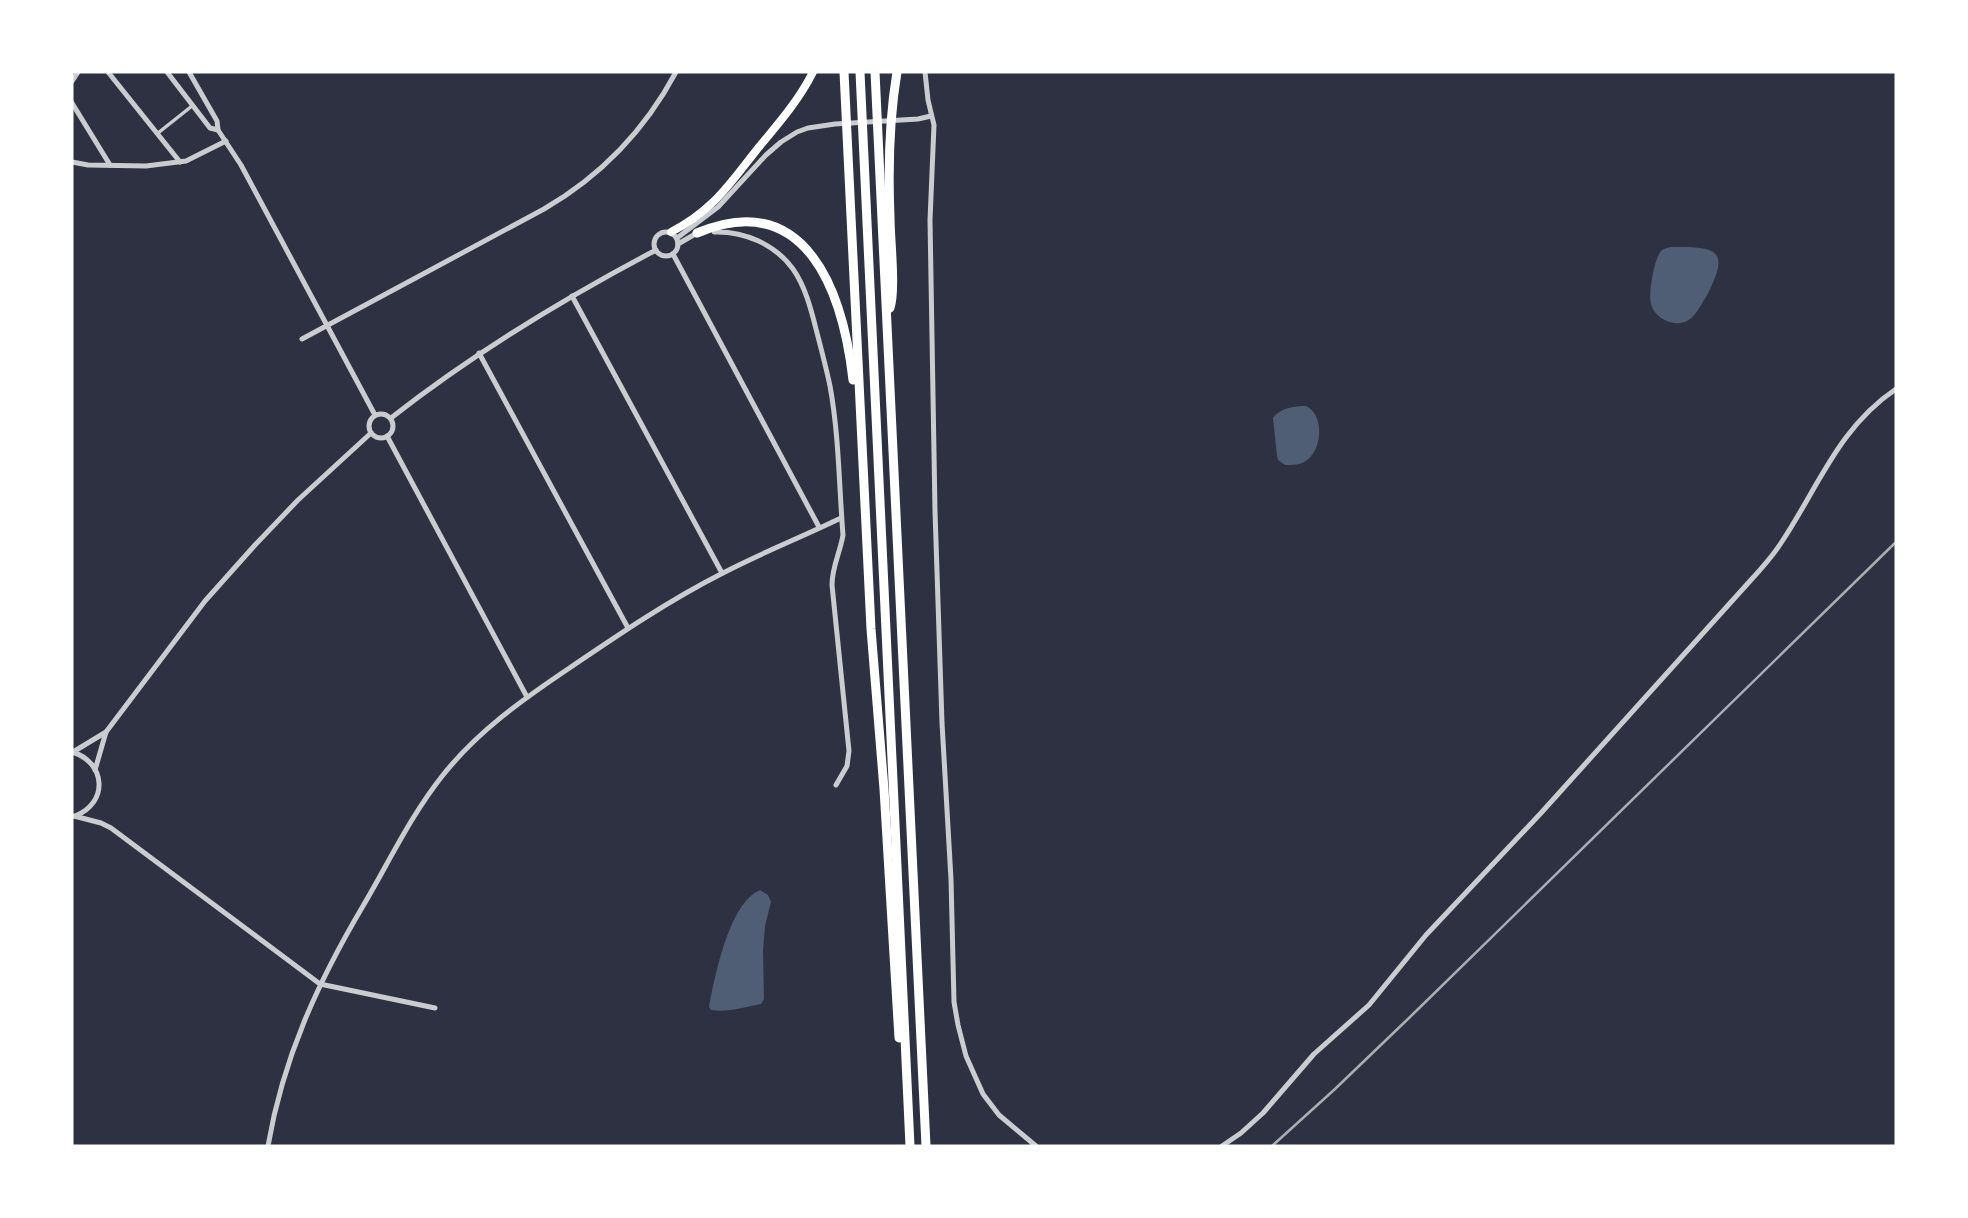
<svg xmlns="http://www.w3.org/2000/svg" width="1968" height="1218" font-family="'Alegreya Sans',sans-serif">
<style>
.water{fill:#4f5d75}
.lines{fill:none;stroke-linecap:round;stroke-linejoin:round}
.pedestrian{stroke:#caccd0;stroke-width:3.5}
.minor{stroke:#caccd0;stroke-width:5}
.trunk{stroke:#fff;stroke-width:8}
.motorway{stroke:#fff;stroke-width:9}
.rail{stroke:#abadb3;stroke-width:2.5}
</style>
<rect width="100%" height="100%" fill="#2d3142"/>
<!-- water -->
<g class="water">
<path d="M1671 247C1720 246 1730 251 1706 297 1701 304 1697 314 1690 319 1677 329 1655 320 1651 304 1648 294 1654 259 1661 251 1665 248 1666 248 1671 247Z"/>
<path d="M1306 406C1324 414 1323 449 1307 460 1301 465 1293 465 1285 465L1278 460 1277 456 1273 418C1280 408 1294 406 1306 406Z"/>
<path d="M760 890 768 895 771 902 765 926 763 951 764 999 761 1004C745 1007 727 1013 711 1010L709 1007C715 976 729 903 760 890Z"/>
</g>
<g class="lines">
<!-- pedestrian -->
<polyline class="pedestrian" points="158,133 192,106"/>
<!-- minor -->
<g class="minor">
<polyline points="108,72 180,162"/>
<polyline points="167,72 210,128 218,130"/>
<polyline points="189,72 217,121 218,130 241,165 375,415"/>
<polyline points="925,72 928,100 934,125 930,220 935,511 942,723 951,879 954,1002 958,1025 966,1056 983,1094 999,1115 1036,1146"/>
<polyline points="72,81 78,72"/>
<polyline points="72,103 110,165"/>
<polyline points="72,162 88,165 146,166 186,161 226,141"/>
<path d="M714 232C744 231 775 244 793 269 805 286 811 309 816 329 821 348 826 367 830 386 839 435 839 486 843 535 840 553 832 567 832 585L849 751 847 766 836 785"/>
<circle cx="666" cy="244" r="12"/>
<polyline points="677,238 718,207 766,155 781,142 797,132 808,128 835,124 918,119 931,116"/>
<polyline points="678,244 697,233"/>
<polyline points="673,254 819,527"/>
<polyline points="572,296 722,573"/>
<path d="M302 339 544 209C601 176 645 130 676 72"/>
<polyline points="479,353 628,628"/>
<circle cx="381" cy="426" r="12"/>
<path d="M391 418C474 353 563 299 656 250"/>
<polyline points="387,436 527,697"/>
<path d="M72 752C106 762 109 803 75 816"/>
<polyline points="73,752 106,732"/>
<polyline points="95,770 106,732 205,601 255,545 298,500 371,433"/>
<polyline points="74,816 101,823 111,828 320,984 435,1008"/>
<path d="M268 1146C283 1058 318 982 363 906 389 862 411 815 443 775 478 731 522 700 568 669 618 635 668 601 721 574 761 553 802 537 841 518"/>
<path d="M1222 1146 1241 1133 1263 1113 1314 1054 1369 1005 1426 935 1541 813 1750 581C1761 569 1772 557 1781 543 1818 488 1838 428 1896 389"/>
</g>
<!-- trunk -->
<path class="trunk" d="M671 232C714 210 730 183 759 147 779 123 799 100 813 72"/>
<!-- motorway -->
<g class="motorway">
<polyline points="844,72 871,629 884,789 899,1038"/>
<polyline points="860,72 910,1146"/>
<polyline points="875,72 926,1146"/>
<path d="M697 233C807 187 843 293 853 380"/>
<path d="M890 308C896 289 890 240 890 217 888 168 889 120 897 72"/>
</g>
<!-- rail -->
<polyline class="rail" points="1272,1146 1335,1089 1410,1017 1896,542"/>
</g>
<!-- border -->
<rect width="1968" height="1218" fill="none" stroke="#ffffff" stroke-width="147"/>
</svg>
